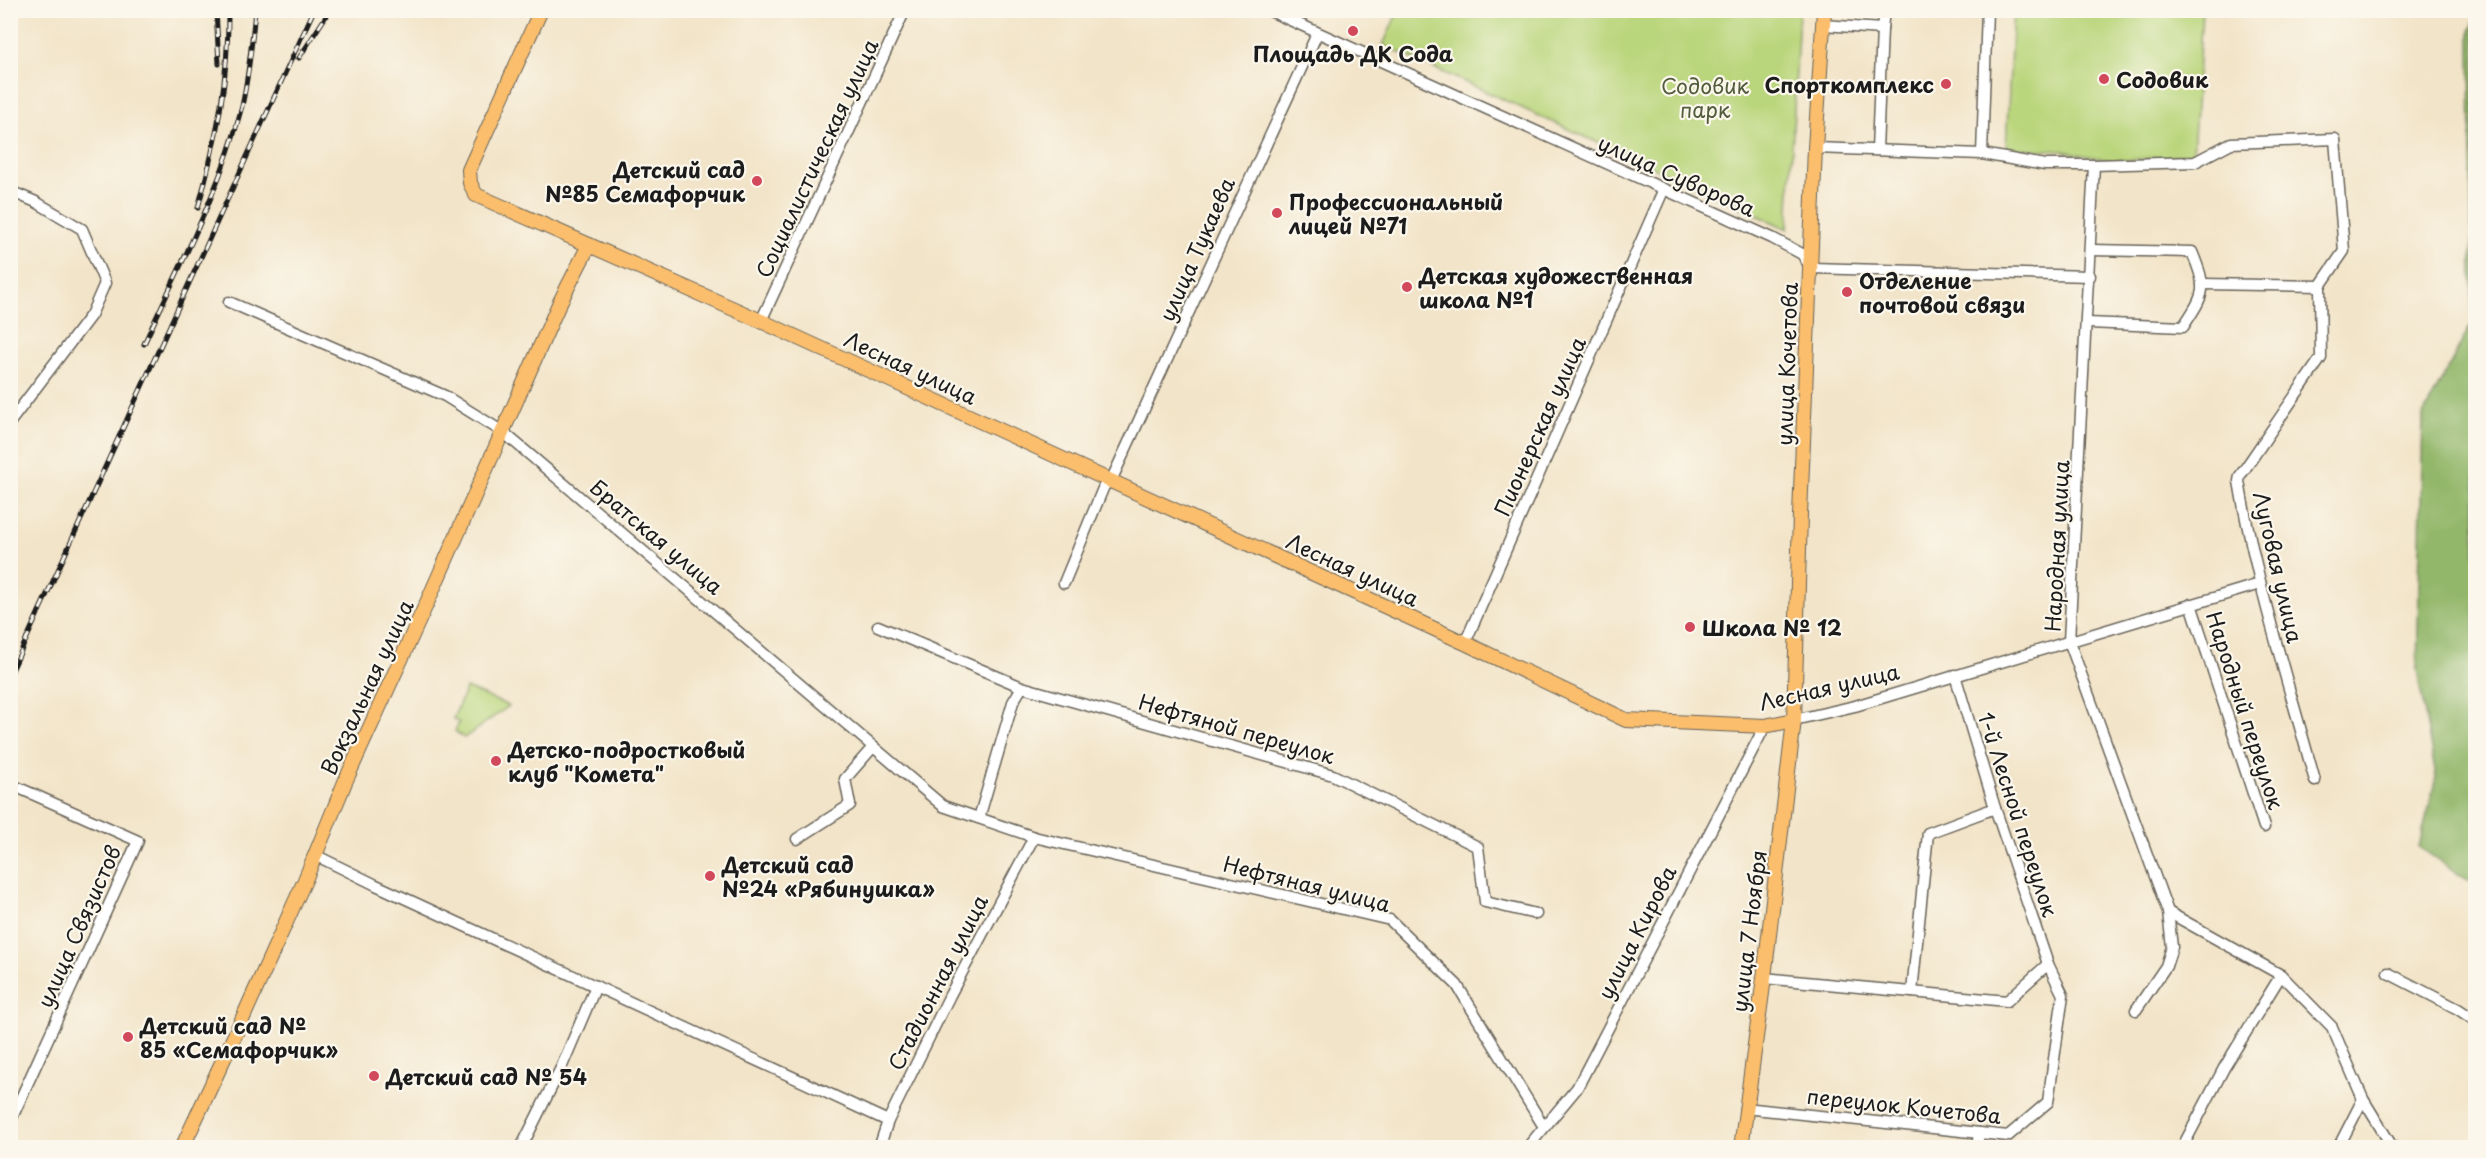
<svg xmlns="http://www.w3.org/2000/svg" width="2486" height="1158" font-family="'Playpen Sans',sans-serif">
<style>
.green{fill:#bad67b;stroke:#6b794c;stroke-width:1.5}
.forest{fill:#93b76b;stroke:#586a44;stroke-width:1.5}
.lines{fill:none;stroke-linecap:round;stroke-linejoin:round}
.minor-casing{stroke:#676258;stroke-width:13}
.major-casing{stroke:#676258;stroke-width:16}
.minor{stroke:#fff;stroke-width:10}
.major{stroke:#fabe6d;stroke-width:14}
.rail-casing{stroke:#1c1c1c;stroke-width:5}
.rail{stroke:#fbf7ec;stroke-width:3;stroke-dasharray:9;stroke-linecap:butt}
.poi-dot{fill:#d1495b;stroke:#fbf7ec;stroke-width:2}
.labels{text-anchor:middle;dominant-baseline:central;stroke-width:4.5;stroke-linejoin:round;paint-order:stroke}
.poi-label{font-size:21px;font-weight:bold;fill:#1c1c1c;stroke:#fbf7ec;text-anchor:start}
.park-label{font-size:21px;fill:#535d3d;stroke:#fbf7ec}
.street-label{font-size:21px;fill:#1c1c1c;stroke:#fbf7ec}
</style>
<rect width="100%" height="100%" fill="#fbf7ec"/>
<filter id="ink" filterUnits="userSpaceOnUse"><feTurbulence type="fractalNoise" baseFrequency=".0167" numOctaves="2"/><feDisplacementMap in="SourceGraphic" scale="12" xChannelSelector="R" yChannelSelector="G"/><feConvolveMatrix kernelMatrix="1 2 1 2 8 2 1 2 1" color-interpolation-filters="sRGB"/></filter>
<filter id="wash" filterUnits="userSpaceOnUse"><feTurbulence type="fractalNoise" baseFrequency=".008" numOctaves="4" result="noise"/><feDisplacementMap in="SourceGraphic" scale="24" xChannelSelector="R" yChannelSelector="G"/><feGaussianBlur stdDeviation="1.35" result="paint"/><feColorMatrix in="noise" values="0 0 0 0 0 0 0 0 0 0 0 0 0 0 0 0 0 1.4 0 .05"/><feComposite in="paint" operator="in"/></filter>
<g filter="url(#wash)">
<rect width="100%" height="100%" fill="#f2e4c8"/>
<!-- green -->
<g class="green">
<polygon points="1398,11 1799,11 1788,229 1383,45"/>
<polygon points="2013,11 2202,11 2193,155 2113,161 2063,151 2006,148"/>
<polygon points="466,688 509,706 464,738 455,731 459,722 453,719"/>
</g>
<!-- forest -->
<polygon class="forest" points="2475,20 2475,885 2419,847 2436,777 2417,670 2423,415 2472,323 2470,31"/>
</g>
<g filter="url(#ink)">
<g class="lines">
<!-- minor casing -->
<g class="minor-casing">
<g id="minor">
<polyline points="1268,10 1772,238 1802,254 1811,268 2090,276"/>
<polyline points="1823,25 1882,29 1884,10"/>
<path d="M1815 148 1982 154 2045 165H2094L2195 162 2231 143 2335 139 2344 251 2320 286 2321 358 2240 476 2239 481C2256 583 2288 682 2315 781"/>
<polyline points="1877,150 1882,29"/>
<polyline points="1982,154 1987,10"/>
<polyline points="2094,165 2069,641 2168,912 2172,947 2166,966 2136,1010"/>
<polyline points="10,191 36,202 82,229 105,283 91,315 10,422"/>
<polyline points="2202,284 2320,286"/>
<polyline points="229,302 445,396 503,432 943,806 1034,837 1390,920 1457,985 1544,1127"/>
<polyline points="761,321 905,10"/>
<path d="M2088 323 2183 327C2205 293 2208 291 2192 252L2091 250"/>
<polyline points="1064,583 1104,486 1111,481 1317,34"/>
<polyline points="2191,604 2264,827"/>
<polyline points="878,626 1022,687 1333,775 1478,847 1485,902 1536,914"/>
<polyline points="1465,643 1663,191"/>
<polyline points="1794,720 1855,706 2260,584"/>
<polyline points="10,784 138,841 10,1122"/>
<polyline points="979,818 1013,702 1022,687"/>
<polyline points="797,839 850,805 845,779 873,747"/>
<polyline points="315,855 376,885 888,1121"/>
<polyline points="2168,912 2281,975 2332,1027 2363,1099 2393,1148"/>
<polyline points="2388,973 2458,1009 2476,1021"/>
<polyline points="1764,978 2007,1001 2048,964"/>
<polyline points="1912,992 1928,833 1995,808"/>
<polyline points="1745,1108 2008,1136 2048,1102 2063,995 2048,964 1995,808 1955,675"/>
<polyline points="521,1148 562,1066 596,986"/>
<polyline points="879,1148 888,1121 950,995 1034,837"/>
<polyline points="1527,1148 1577,1088 1765,726"/>
<polyline points="1977,1148 1979,1133"/>
<polyline points="2182,1148 2224,1068 2281,975"/>
<polyline points="2338,1148 2363,1099"/>
</g>
</g>
<!-- major casing -->
<g class="major-casing">
<g id="major">
<polyline points="541,10 469,170 470,183 476,195 761,321 1465,643 1626,720 1765,726 1794,720"/>
<polyline points="182,1148 241,1022 305,880 345,782 430,596 559,304 589,245"/>
<polyline points="1741,1148 1764,978 1794,720 1800,515 1815,148 1824,10"/>
</g>
</g>
<!-- minor -->
<use href="#minor" class="minor"/>
<!-- major -->
<use href="#major" class="major"/>
<!-- rail casing -->
<g class="rail-casing">
<g id="rail">
<polyline points="216,10 219,64"/>
<polyline points="299,58 330,10"/>
<path d="M198 208C216 143 229 78 228 10"/>
<path d="M144 344C179 267 221 189 242 106 249 74 252 43 255 10"/>
<polyline points="10,675 314,10"/>
</g>
</g>
<!-- rail -->
<use href="#rail" class="rail"/>
</g>
</g>
<!-- markers -->
<g class="poi-dot">
<circle cx="1353" cy="31" r="6"/>
<circle cx="2104" cy="79" r="6"/>
<circle cx="1946" cy="84" r="6"/>
<circle cx="757" cy="181" r="6"/>
<circle cx="1277" cy="213" r="6"/>
<circle cx="1407" cy="287" r="6"/>
<circle cx="1847" cy="292" r="6"/>
<circle cx="1690" cy="627" r="6"/>
<circle cx="496" cy="761" r="6"/>
<circle cx="710" cy="876" r="6"/>
<circle cx="128" cy="1037" r="6"/>
<circle cx="374" cy="1076" r="6"/>
</g>
<g class="labels">
<!-- poi labels -->
<g class="poi-label">
<text x="1353" y="53" text-anchor="middle">Площадь ДК Сода</text>
<text x="2116" y="79">Содовик</text>
<text x="1934" y="84" text-anchor="end">Спорткомплекс</text>
<text x="745" y="169" text-anchor="end">Детский сад<tspan x="745" dy="24">№85 Семафорчик</tspan></text>
<text x="1289" y="201">Профессиональный<tspan x="1289" dy="24">лицей №71</tspan></text>
<text x="1419" y="275">Детская художественная<tspan x="1419" dy="24">школа №1</tspan></text>
<text x="1859" y="280">Отделение<tspan x="1859" dy="24">почтовой связи</tspan></text>
<text x="1702" y="627">Школа № 12</text>
<text x="508" y="749">Детско-подростковый<tspan x="508" dy="24">клуб "Комета"</tspan></text>
<text x="722" y="864">Детский сад<tspan x="722" dy="24">№24 «Рябинушка»</tspan></text>
<text x="140" y="1025">Детский сад №<tspan x="140" dy="24">85 «Семафорчик»</tspan></text>
<text x="386" y="1076">Детский сад № 54</text>
</g>
<!-- park labels -->
<g class="park-label">
<text x="1705" y="85">Содовик<tspan x="1705" dy="24">парк</tspan></text>
</g>
<!-- street labels -->
<g class="street-label">
<text transform="translate(816 158) rotate(-65)">Социалистическая улица</text>
<text transform="translate(1677 175) rotate(24)">улица Суворова</text>
<text transform="translate(1196 249) rotate(-66)">улица Тукаева</text>
<text transform="translate(1786 364) rotate(-88)">улица Кочетова</text>
<text transform="translate(911 367) rotate(25)">Лесная улица</text>
<text transform="translate(1539 426) rotate(-66)">Пионерская улица</text>
<text transform="translate(657 536) rotate(40)">Братская улица</text>
<text transform="translate(2056 546) rotate(-87)">Народная улица</text>
<text transform="translate(2279 567) rotate(77)">Луговая улица</text>
<text transform="translate(1353 569) rotate(25)">Лесная улица</text>
<text transform="translate(1829 686) rotate(-13)">Лесная улица</text>
<text transform="translate(366 687) rotate(-65)">Вокзальная улица</text>
<text transform="translate(2246 710) rotate(72)">Народный переулок</text>
<text transform="translate(1237 728) rotate(16)">Нефтяной переулок</text>
<text transform="translate(2019 814) rotate(72)">1-й Лесной переулок</text>
<text transform="translate(1307 883) rotate(14)">Нефтяная улица</text>
<text transform="translate(78 926) rotate(-66)">улица Связистов</text>
<text transform="translate(1748 931) rotate(-83)">улица 7 Ноября</text>
<text transform="translate(1636 932) rotate(-63)">улица Кирова</text>
<text transform="translate(937 982) rotate(-63)">Стадионная улица</text>
<text transform="translate(1904 1105) rotate(6)">переулок Кочетова</text>
</g>
</g>
<!-- margin -->
<rect width="2486" height="1158" fill="none" stroke="#fbf7ec" stroke-width="36"/>
</svg>
